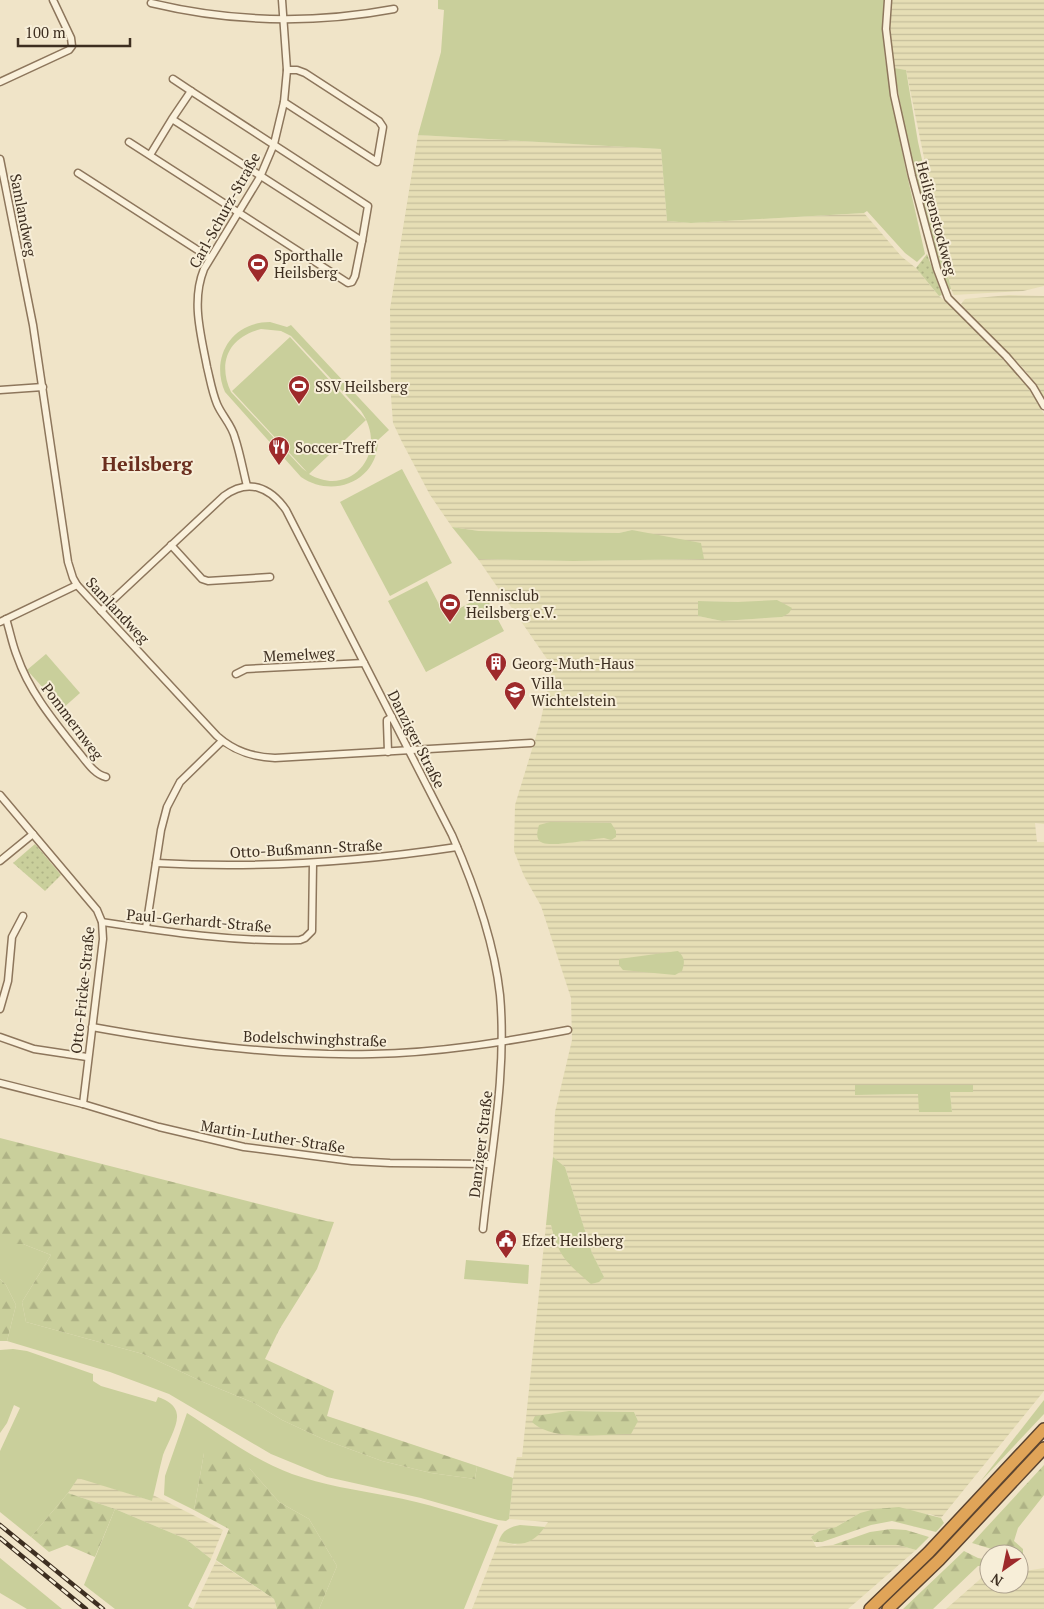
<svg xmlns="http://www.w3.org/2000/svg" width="1044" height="1609" font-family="'PT Serif',serif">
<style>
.farmland{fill:url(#farmland-rules);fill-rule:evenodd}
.green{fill:#c9cf9b;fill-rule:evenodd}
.forest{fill:url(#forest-firs)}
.park{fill:url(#park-dots)}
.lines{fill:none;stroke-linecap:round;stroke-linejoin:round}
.street-casing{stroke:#8d765c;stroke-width:9}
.highway-casing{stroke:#5b4430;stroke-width:14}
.street{stroke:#faf1dc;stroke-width:6}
.highway{stroke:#e0a458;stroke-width:11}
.rail-casing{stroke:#3d2e20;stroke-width:4.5}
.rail{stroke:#f7eed8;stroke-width:2.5;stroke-dasharray:8;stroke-linecap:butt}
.labels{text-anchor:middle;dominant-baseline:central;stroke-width:4;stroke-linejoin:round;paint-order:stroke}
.street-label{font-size:15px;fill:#3d2e20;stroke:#f7eed8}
.poi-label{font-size:15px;fill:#3d2e20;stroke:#f7eed8;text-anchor:start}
.district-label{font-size:20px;font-weight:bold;fill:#6b2e1e;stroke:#f7eed8}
</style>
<defs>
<pattern id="farmland-rules" width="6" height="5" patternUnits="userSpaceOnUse" patternTransform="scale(1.25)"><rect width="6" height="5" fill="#e6deb5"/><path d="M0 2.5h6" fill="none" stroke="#c6bf9b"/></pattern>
<pattern id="forest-firs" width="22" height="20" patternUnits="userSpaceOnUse" patternTransform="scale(1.25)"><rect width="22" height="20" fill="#c9cf9b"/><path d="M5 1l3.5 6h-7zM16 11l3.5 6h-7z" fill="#aeb285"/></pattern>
<pattern id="park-dots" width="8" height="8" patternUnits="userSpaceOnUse" patternTransform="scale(1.25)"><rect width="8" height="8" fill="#c9cf9b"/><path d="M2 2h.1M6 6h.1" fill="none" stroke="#aeb285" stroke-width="1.8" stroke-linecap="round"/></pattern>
</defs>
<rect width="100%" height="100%" fill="#f0e4c8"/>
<!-- farmland -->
<g class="farmland">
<polygon points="892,0 1044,0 1044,286 1023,291 954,295 951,289 906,70 894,68 889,21"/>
<path d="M418 135 661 149 667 221 691 223 864 213 902 257 916 268 939 296 949 304 1016 373 1027 386 1044 414V824L1035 823 1037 842H1044V1391L941 1518 930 1514 860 1513 836 1527 819 1531 811 1537 816 1547 833 1545H898L916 1550 848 1609H472L499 1541 515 1545 541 1532 548 1522 509 1519 513 1478 517 1457H522L546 1225H551L555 1243 604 1277 592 1253 565 1167 553 1157 555 1112 572 1040 571 998 541 906 524 876 514 851 515 805 540 723 552 670 547 659 478 559 573 561 704 559 632 530 619 533 479 531 452 527 430 495 402 442 393 423 391 397 390 309ZM698 601 738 602 782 617 722 621 698 616ZM855 1085H972L973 1092H950L952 1112H920L919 1094 855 1095ZM569 1411 634 1412 638 1421Z"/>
<polygon points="1009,295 1044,296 1044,398 1037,385 1023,368 979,324 961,304 965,299"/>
<polygon points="78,1477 152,1501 153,1495 223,1530 211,1559 186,1539 115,1509 68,1493"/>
<polygon points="216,1561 274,1599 277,1609 193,1609"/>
<polygon points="1044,1568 1044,1609 946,1609 986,1574 989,1573 989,1584 1019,1584 1019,1572"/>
</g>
<!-- green -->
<g class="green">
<polygon points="438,0 885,0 883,29 885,59 905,166 925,254 917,262 905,253 867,211 864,213 691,223 667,221 661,149 418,135 441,52 444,10 438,9"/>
<polygon points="894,68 906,70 918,142 951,289 948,290 931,240 903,119"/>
<path d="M270 322 287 327 291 325 389 430 378 440C378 481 333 499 301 477L225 392C210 358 231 322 270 322ZM261 329 281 331 291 336 361 411C390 452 351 499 309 474L366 420 290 337 232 391 307 472 302 468 231 392C217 362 229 337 261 329Z"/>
<polygon points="402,469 452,563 390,596 340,502"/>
<polygon points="452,527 479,531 619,533 632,530 701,543 704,559 573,561 478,559"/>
<polygon points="427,581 445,616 485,595 504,631 426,672 388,601"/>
<polygon points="777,600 792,608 789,613 782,617 722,621 698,616 698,601 738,602"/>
<polygon points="46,654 80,693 62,709 27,670"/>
<path d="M550 822 611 823 616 831V837L611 840 604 838C591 839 554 847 543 843 535 840 537 832 539 825Z"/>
<path d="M678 951C685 958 685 962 682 971L675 975 623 970 619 965V959Z"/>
<polygon points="855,1085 973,1085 973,1092 950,1092 952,1112 919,1112 918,1094 855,1095"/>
<path d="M553 1157 565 1167 592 1253 604 1277 599 1282 591 1284C567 1263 558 1256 551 1225H546Z"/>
<polygon points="0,1244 23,1244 51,1255 22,1302 26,1322 143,1354 203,1382 254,1403 282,1420 325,1440 382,1461 431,1473 475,1479 477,1466 513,1478 509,1519 506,1521 498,1520 421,1498 327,1477 271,1454 169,1394 110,1372 7,1341 16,1305 6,1285 0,1279"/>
<polygon points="466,1260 529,1265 528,1284 464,1279"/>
<path d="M13 1349 27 1351 93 1374V1381L101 1386 156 1402 158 1397C167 1400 176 1405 177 1415 178 1426 167 1444 163 1455 159 1470 156 1486 152 1501L78 1478 68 1493 31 1537 0 1512V1451L20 1408 14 1405 7 1423 0 1433V1350Z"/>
<polygon points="1044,1400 1044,1414 980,1482"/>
<path d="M187 1413C221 1435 254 1460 292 1474 323 1485 356 1490 388 1496 426 1503 462 1515 498 1525L464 1609H319L337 1566 309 1519 279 1502 250 1469 204 1453 194 1510 164 1495 165 1476Z"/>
<polygon points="115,1509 186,1539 211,1559 188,1606 193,1609 115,1609 84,1585"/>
<path d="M520 1525 545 1527C531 1546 520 1546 499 1541 502 1530 510 1527 520 1525Z"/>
<polygon points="0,1558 62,1609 27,1609 0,1593"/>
</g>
<!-- forest -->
<g class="forest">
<polygon points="0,1138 326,1221 334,1222 317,1269 279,1330 265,1359 334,1391 327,1416 477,1466 475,1479 431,1473 382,1461 325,1440 282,1420 254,1403 203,1382 143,1354 26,1322 22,1302 51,1255 23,1244 0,1244"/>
<polygon points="0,1279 6,1285 16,1305 7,1341 0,1341"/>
<path d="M569 1411 634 1412 638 1421 631 1434C603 1434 553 1442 532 1422L535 1416Z"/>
<polygon points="228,1451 250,1469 279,1502 309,1519 337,1566 319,1609 277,1609 274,1599 216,1560 229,1529 194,1510 204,1453"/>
<polygon points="1044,1465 1044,1495 1018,1528 1014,1541 1023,1549 1023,1559 1019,1557 1019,1554 1008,1554 972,1543"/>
<polygon points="68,1493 115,1509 95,1557 67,1545 49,1552 31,1537"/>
<polygon points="899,1507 941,1518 944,1523 936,1532 892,1521 871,1525 822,1542 814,1542 811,1537 819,1531 836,1527 860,1513 875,1509"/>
<polygon points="891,1529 906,1530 929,1537 916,1550 898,1545 833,1545 870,1532"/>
<polygon points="964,1551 978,1558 989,1560 989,1566 978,1566 933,1609 903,1609"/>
</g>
<!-- park -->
<g class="park">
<polygon points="927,254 942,295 939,296 916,268"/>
<polygon points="35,844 61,875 45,891 13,863"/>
</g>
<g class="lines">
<!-- street casing -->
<g class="street-casing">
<g id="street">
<polyline points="888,0 886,29 894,95 912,176 937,269 948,298 1006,356 1033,387 1044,406"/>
<path d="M151 3C230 22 314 24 394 9"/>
<polyline points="173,79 191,91"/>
<polyline points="0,82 69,50 72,46 71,38 53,0"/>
<polyline points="284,102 377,162 383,127 379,121 305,73 297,70 287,70"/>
<polyline points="129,142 348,283 352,282 355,276 362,241"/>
<polyline points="150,155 172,119 362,241 368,206 191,91 172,119"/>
<path d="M0 159 33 325 68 562 73 578 77 585 217 736C234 751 252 757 275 758L531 743"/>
<polyline points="78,173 210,258"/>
<polyline points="0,390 43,387"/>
<path d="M247 486C243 470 240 453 235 438 232 425 222 416 217 404 212 392 210 379 207 367 201 335 191 301 204 269L260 177 274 144 284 102 287 70 282 0"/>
<polyline points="171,545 202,579 208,581 270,577"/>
<path d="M101 611 224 496C248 478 270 487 286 510L452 835C474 885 494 940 500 995 507 1073 491 1152 483 1229"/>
<path d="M6 619C10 631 12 644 17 656 29 691 53 720 76 749 85 759 93 774 106 777"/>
<polyline points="0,622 77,585"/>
<polyline points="236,674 246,669 364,663"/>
<polyline points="388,752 387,723 387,720 392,717"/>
<polyline points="0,795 97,910 102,922 103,939 83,1104"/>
<polyline points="0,861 33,834"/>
<path d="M156 863C257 869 357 862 457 847"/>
<path d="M102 922C168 932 233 942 300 940L305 938 312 931 313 863"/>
<polyline points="146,928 161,830 167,807 180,782 222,741"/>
<polyline points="0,1009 8,981 12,937 23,916"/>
<path d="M92 1027C186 1044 276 1056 372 1054 438 1053 504 1042 568 1030"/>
<polyline points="0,1037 34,1049 87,1057"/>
<polyline points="0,1083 83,1104 159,1127 244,1147 352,1161 390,1163 490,1164"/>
</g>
</g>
<!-- highway casing -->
<g class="highway-casing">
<g id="highway">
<polyline points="870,1609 929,1552 1044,1429"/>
<polyline points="888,1609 939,1560 1044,1448"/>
</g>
</g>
<!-- street -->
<use href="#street" class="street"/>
<!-- highway -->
<use href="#highway" class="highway"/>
<!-- rail casing -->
<g class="rail-casing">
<g id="rail">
<polyline points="0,1525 103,1609"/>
<polyline points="0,1538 86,1609"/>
</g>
</g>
<!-- rail -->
<use href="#rail" class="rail"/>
</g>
<!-- icons -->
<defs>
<g id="stadium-pin" transform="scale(1.125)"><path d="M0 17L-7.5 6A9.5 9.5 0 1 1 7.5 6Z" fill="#9e2a2b" stroke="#f7eed8"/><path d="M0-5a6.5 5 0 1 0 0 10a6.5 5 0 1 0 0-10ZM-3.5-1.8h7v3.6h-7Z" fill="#fff"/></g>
<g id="restaurant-pin" transform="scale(1.125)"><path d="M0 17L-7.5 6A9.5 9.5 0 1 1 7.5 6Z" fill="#9e2a2b" stroke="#f7eed8"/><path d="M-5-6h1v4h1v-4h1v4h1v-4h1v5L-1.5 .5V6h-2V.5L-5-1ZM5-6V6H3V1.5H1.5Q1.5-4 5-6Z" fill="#fff"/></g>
<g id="building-pin" transform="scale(1.125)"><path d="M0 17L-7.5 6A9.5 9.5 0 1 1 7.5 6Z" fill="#9e2a2b" stroke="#f7eed8"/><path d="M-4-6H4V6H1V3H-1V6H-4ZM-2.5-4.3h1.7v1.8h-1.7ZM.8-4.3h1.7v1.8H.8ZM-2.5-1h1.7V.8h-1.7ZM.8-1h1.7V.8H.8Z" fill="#fff"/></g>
<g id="school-pin" transform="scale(1.125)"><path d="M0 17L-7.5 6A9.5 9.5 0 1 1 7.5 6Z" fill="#9e2a2b" stroke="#f7eed8"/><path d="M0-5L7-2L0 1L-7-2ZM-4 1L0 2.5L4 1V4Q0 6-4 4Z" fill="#fff"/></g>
<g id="civic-pin" transform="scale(1.125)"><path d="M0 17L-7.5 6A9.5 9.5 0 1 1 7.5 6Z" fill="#9e2a2b" stroke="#f7eed8"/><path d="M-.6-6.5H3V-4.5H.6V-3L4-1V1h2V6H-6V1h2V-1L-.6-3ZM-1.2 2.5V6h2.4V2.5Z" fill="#fff"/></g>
</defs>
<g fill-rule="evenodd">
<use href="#stadium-pin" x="258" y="264"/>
<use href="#stadium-pin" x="299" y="386"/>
<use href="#restaurant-pin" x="279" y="447"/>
<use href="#stadium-pin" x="450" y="604"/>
<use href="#building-pin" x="496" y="663"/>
<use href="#school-pin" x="515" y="692"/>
<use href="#civic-pin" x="506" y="1240"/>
</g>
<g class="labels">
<!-- street labels -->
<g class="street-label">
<text transform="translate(224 210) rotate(-61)">Carl-Schurz-Straße</text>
<text transform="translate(24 215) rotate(79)">Samlandweg</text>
<text transform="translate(937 218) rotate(75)">Heiligenstockweg</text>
<text transform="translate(118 610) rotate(47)">Samlandweg</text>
<text transform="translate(299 654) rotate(-3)">Memelweg</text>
<text transform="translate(73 721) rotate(53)">Pommernweg</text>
<text transform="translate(417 739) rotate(63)">Danziger Straße</text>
<text transform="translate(306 848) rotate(-3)">Otto-Bußmann-Straße</text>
<text transform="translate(199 920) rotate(5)">Paul-Gerhardt-Straße</text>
<text transform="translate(82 990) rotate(-84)">Otto-Fricke-Straße</text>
<text transform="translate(315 1038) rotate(2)">Bodelschwinghstraße</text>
<text transform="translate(273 1136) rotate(9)">Martin-Luther-Straße</text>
<text transform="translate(480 1144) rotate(-83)">Danziger Straße</text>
</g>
<!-- poi labels -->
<g class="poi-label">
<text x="274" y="255">Sporthalle<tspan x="274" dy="17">Heilsberg</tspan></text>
<text x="315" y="386">SSV Heilsberg</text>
<text x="295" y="447">Soccer-Treff</text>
<text x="466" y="595">Tennisclub<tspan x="466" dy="17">Heilsberg e.V.</tspan></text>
<text x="512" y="663">Georg-Muth-Haus</text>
<text x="531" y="683">Villa<tspan x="531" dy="17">Wichtelstein</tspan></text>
<text x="522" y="1240">Efzet Heilsberg</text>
</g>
<!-- district labels -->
<g class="district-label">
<text x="147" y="463">Heilsberg</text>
</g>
</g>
<!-- north arrow -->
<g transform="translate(1004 1569) rotate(213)"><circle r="24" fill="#f7eed8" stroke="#ada18e"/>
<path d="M0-4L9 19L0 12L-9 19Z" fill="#9e2a2b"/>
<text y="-8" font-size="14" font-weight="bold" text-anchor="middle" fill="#3d2e20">N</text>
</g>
<!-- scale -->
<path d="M18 38v8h112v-8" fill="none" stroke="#3d2e20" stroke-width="2.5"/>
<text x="25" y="38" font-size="15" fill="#3d2e20" stroke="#f7eed8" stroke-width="4" paint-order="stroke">100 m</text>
</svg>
